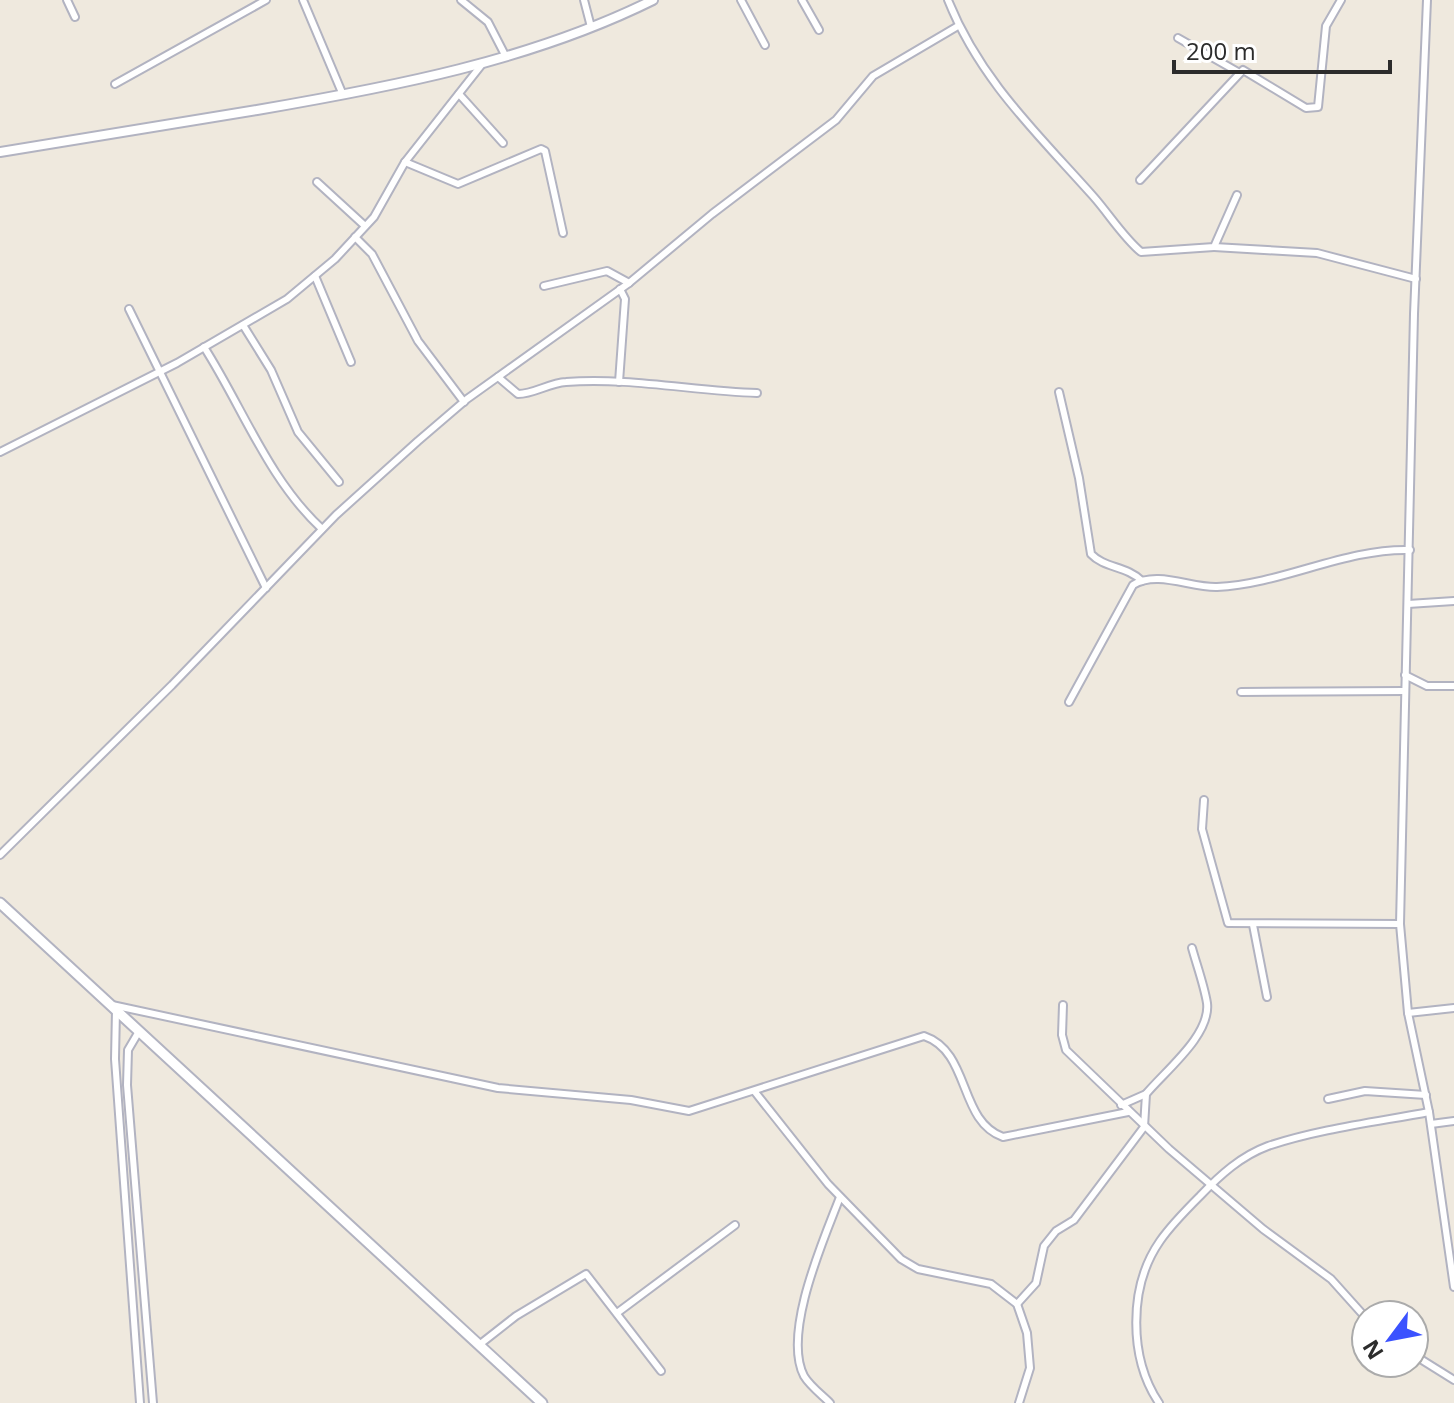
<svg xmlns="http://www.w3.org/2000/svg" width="1454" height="1403" font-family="'Open Sans',sans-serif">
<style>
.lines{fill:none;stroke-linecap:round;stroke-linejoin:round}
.minor-casing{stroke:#b2b3c1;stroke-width:10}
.tertiary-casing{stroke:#b2b3c1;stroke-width:12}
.secondary-casing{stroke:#b2b3c1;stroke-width:13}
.minor{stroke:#fff;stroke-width:6}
.tertiary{stroke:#fff;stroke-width:8}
.secondary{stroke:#fff;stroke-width:9}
</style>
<rect width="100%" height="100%" fill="#efe9de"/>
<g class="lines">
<!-- minor casing -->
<g class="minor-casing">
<g id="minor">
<polyline points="67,0 75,17"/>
<polyline points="303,0 343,95"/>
<polyline points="461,0 488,22 505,55"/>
<polyline points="584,0 591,27"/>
<polyline points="741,0 765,45"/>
<polyline points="802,0 819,30"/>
<path d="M948 0C980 80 1037 133 1093 196 1109 214 1123 237 1141 252L1214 247 1237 195"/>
<polyline points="1427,0 1414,314 1400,924 1408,1013 1429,1112 1454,1287"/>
<polyline points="1178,38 1238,72"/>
<polyline points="115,84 266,0"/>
<polyline points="459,94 503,143"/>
<polyline points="405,162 458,184 541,149 545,151 563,233"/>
<polyline points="1140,180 1243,70 1306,108 1318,107 1326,26 1341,0"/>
<polyline points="317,182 365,226"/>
<polyline points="355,237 372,254 418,341 464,402"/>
<polyline points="1214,247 1317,253 1416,279"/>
<polyline points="315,276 351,362"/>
<polyline points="544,286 607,271 629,283"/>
<polyline points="129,309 266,588"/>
<polyline points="243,325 271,370 298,432 339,482"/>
<path d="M204 347C243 408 268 479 322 529"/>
<path d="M498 377 518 394C534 394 549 383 566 382 627 377 695 391 757 393"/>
<polyline points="619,382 625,299 620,289"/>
<path d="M1059 392 1079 478 1091 554C1104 568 1127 566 1142 581"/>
<polyline points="0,452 177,363 287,299 335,259 374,217 405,162 483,63"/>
<polyline points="1408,604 1454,601"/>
<polyline points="1405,675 1427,686 1454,686"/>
<polyline points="1241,692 1404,691"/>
<path d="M1069 702 1133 585C1157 570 1191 588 1217 587 1283 584 1345 548 1410 550"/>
<polyline points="1204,800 1202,829 1228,923 1400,924"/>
<polyline points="0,855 172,685 336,515 418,441 467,399 629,283 712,214 836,120 873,76 958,26"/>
<polyline points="1253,925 1267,997"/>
<path d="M112 1005 498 1088 631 1100 689 1111 924 1036C971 1052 958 1121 1003 1137L1128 1112"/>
<polyline points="1063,1005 1062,1035 1066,1050 1169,1149 1263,1229 1331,1279 1366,1318"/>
<polyline points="116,1010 115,1059 140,1403"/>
<polyline points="1408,1013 1454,1008"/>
<polyline points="138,1033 128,1050 127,1085 153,1403"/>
<polyline points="755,1092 828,1184 901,1259 918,1269 991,1284 1017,1304 1027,1333 1030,1368 1019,1403"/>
<polyline points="1328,1099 1365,1091 1426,1095"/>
<polyline points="1121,1105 1146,1094"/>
<polyline points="1431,1124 1454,1121"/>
<path d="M1017 1304 1036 1283 1044 1246 1056 1231 1074 1220 1144 1127 1146 1094C1165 1071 1211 1035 1207 1003 1204 985 1197 966 1192 948"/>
<polyline points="617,1313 735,1225"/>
<polyline points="479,1345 516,1316 586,1274 661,1371"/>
<polyline points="1414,1355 1454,1380"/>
<path d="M830 1403C822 1395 810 1386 804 1376 782 1333 824 1239 840 1197"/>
<path d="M1159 1403C1129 1358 1128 1287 1160 1241 1171 1225 1186 1210 1200 1196 1220 1175 1241 1156 1268 1146 1319 1129 1376 1122 1429 1112"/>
</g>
</g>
<!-- tertiary casing -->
<g class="tertiary-casing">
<path id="tertiary" d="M0 152C86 138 172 124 257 110 391 87 530 61 653 0"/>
</g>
<!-- secondary casing -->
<g class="secondary-casing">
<polyline id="secondary" points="0,903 542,1403"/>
</g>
<!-- minor -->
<use href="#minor" class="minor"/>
<!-- tertiary -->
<use href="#tertiary" class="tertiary"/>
<!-- secondary -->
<use href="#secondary" class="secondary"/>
</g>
<!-- north arrow -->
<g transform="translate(1390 1339) rotate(238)"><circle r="38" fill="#ffffff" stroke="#ababab" stroke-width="2"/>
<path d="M0-6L14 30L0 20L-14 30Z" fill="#3b52ff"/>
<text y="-12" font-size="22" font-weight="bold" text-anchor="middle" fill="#2c2c2c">N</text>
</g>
<!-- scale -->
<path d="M1174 60v12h216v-12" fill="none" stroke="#2c2c2c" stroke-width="4"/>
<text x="1186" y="60" font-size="24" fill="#2c2c2c" stroke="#ffffff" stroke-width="6" paint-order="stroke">200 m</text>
</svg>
